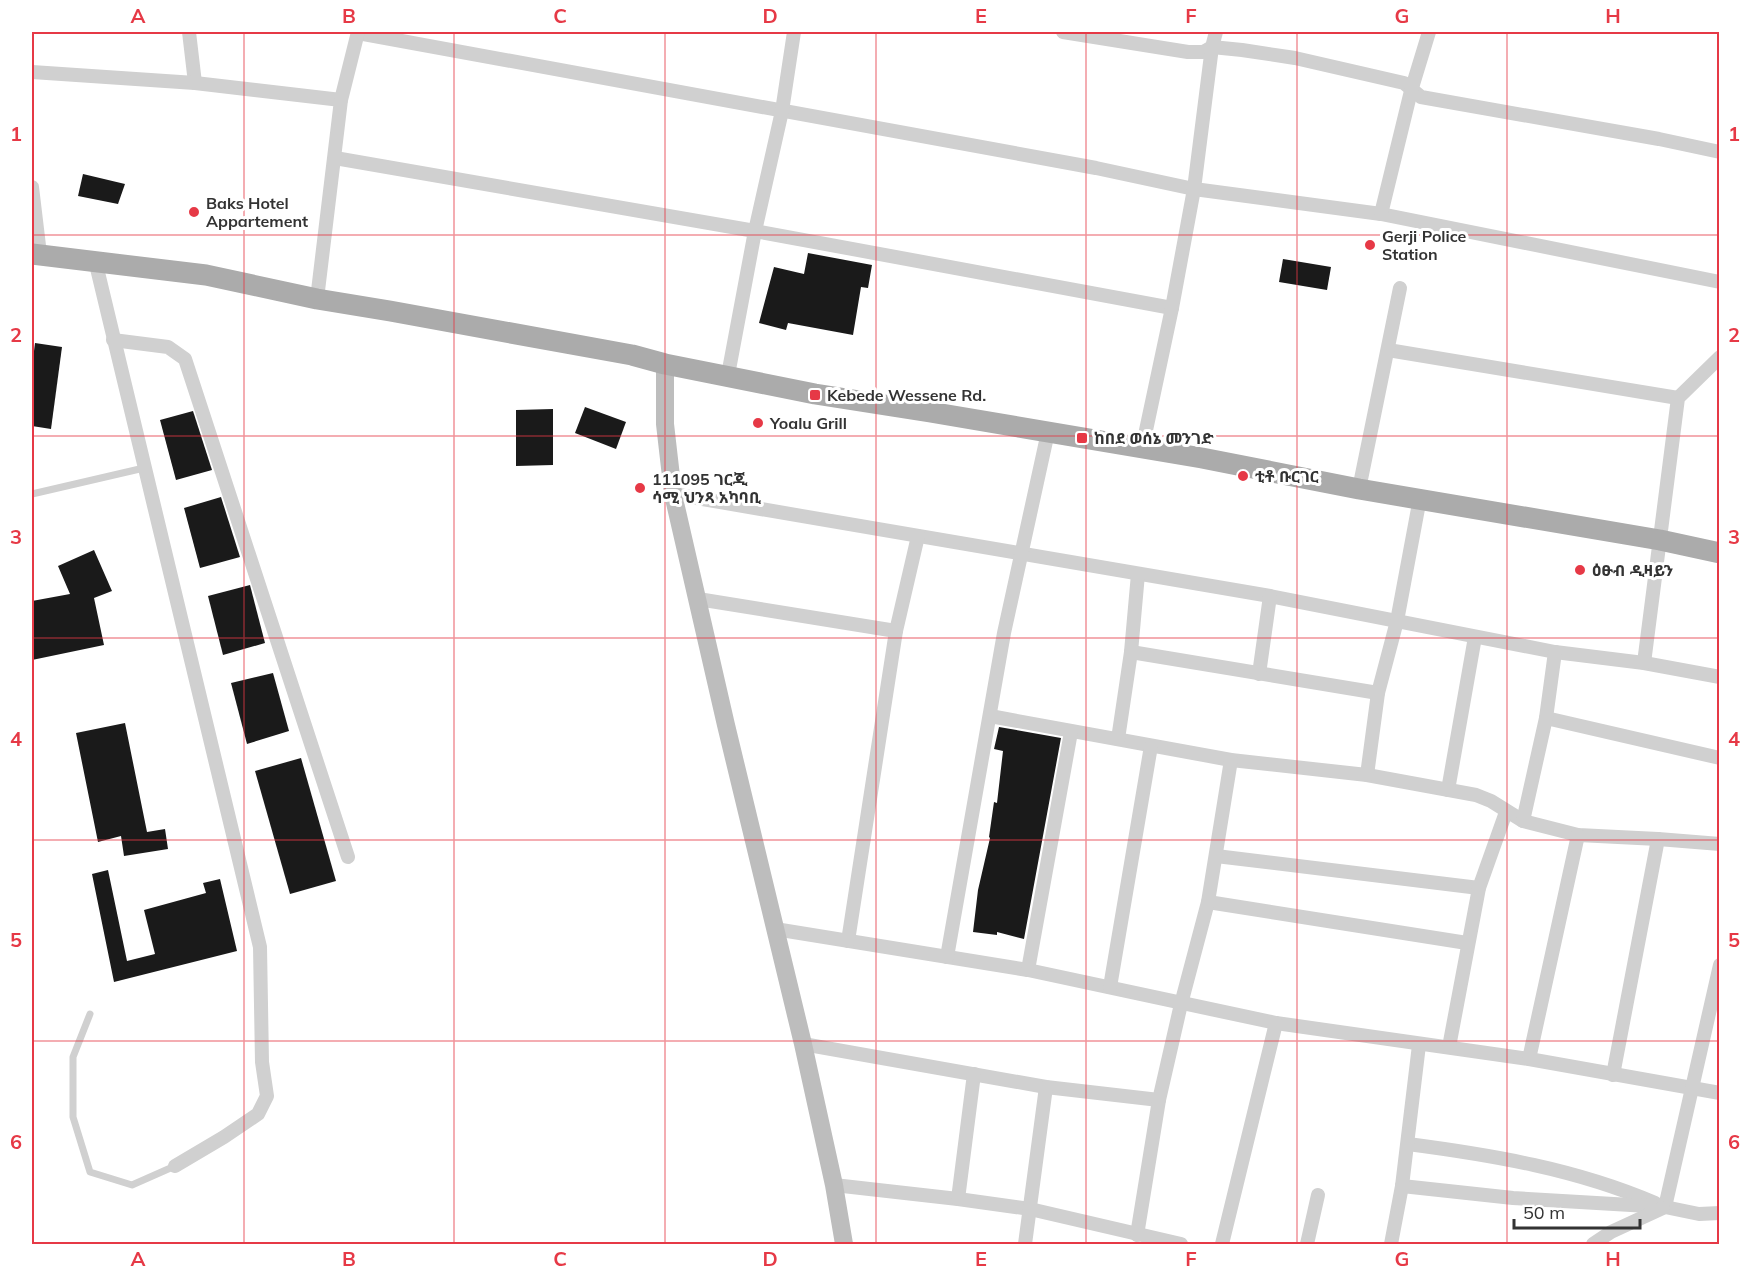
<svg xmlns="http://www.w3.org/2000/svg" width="1751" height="1276" font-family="Mulish,'Noto Sans Ethiopic',sans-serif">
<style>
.building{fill:#1a1a1a}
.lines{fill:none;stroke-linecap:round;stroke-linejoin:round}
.lane{stroke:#d0d0d0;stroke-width:7}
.street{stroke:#d0d0d0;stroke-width:14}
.secondary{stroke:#bdbdbd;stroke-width:18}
.primary{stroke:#ababab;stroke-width:21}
.grid{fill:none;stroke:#e63946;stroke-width:1.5;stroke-opacity:0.55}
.poi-dot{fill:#e63946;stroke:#fff;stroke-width:2}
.labels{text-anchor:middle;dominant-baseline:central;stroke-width:6;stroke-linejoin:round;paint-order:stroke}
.poi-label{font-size:16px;font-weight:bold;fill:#333;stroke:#fff;text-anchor:start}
.neatline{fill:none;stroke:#e63946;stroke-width:2}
.grid-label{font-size:20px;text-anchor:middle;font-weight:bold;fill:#e63946}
</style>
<rect width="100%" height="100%" fill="#fff"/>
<!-- building -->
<g class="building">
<polygon points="83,174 125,184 118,204 78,196"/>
<polygon points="808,253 872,265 868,288 861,287 853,335 788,323 786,330 759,323 774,267 804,274"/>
<polygon points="1283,259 1331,267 1327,290 1279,282"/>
<polygon points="35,343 62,347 51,429 32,426 32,367"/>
<polygon points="585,407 626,422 616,449 575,433"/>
<polygon points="553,409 553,465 516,466 516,410"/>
<polygon points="193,411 212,470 176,480 160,420"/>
<polygon points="221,497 240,557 200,568 184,508"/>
<polygon points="94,550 112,591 94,598 104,645 32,660 32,601 70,594 58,566"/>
<polygon points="250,585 265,643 223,655 208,596"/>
<polygon points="273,673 289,731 247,744 231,683"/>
<polygon points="125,723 147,832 165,829 168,849 124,856 121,836 98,842 76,733"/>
<polygon points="999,727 1061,738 1024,939 997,932 997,935 973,932 978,890 990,838 989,837 994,802 997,803 1003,751 994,749"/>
<polygon points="301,758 336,881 290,894 255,771"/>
<polygon points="108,870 127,961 155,954 144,910 206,893 203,883 220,879 237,951 114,982 92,874"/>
</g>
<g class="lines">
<!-- lane -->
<g class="lane">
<polyline points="32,494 144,468"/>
<polyline points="90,1014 73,1057 73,1117 90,1172 132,1185 175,1166"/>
</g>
<!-- street -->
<g class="street">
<polyline points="189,32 195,83"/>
<polyline points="1063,32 1188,52 1203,52 1212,47 1242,50 1295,58 1404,83 1421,97 1659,139 1720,152"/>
<polyline points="358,33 1096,168 1194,189 1381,214 1720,282"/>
<polyline points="32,72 195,83 341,100"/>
<polyline points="335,158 755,231 1172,308"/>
<polyline points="32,187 40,254"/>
<polyline points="1381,214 1411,91 1429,32"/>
<polyline points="95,260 260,947 262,1062 267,1096 258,1114 224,1137 175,1166"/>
<polyline points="317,299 341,100 358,32"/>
<polyline points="113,340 168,347 185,359 348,857"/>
<polyline points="1388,350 1678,398"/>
<polyline points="728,375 755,231 782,111 794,32"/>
<polyline points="1142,449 1172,308 1194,189 1212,47 1216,32"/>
<polyline points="1359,489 1400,288"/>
<polyline points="673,494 1270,596 1555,652 1644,663 1720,677"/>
<polyline points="698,599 896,631"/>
<polyline points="1131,652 1378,693"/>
<polyline points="1644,663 1678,398 1720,357"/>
<polyline points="1259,674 1270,596"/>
<polyline points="990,716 1231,760 1367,775 1476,795 1491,801 1523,821 1578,835 1658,839 1720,844"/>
<polyline points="1546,718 1720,758"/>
<polyline points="1118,739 1131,652 1138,574"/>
<polyline points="1367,775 1378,693 1397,621 1420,498"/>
<polyline points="1448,790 1475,637"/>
<polyline points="1523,821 1546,718 1555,652"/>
<polyline points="1216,856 1479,888"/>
<polyline points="1208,902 1467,943"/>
<polyline points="775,929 1028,970 1276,1023 1529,1059 1720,1093"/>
<polyline points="848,941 896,631 918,536"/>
<polyline points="947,957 1004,633 1048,432"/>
<polyline points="1028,970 1071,732"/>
<polyline points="1110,987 1151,746"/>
<polyline points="803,1044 1046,1087 1159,1100"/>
<polyline points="1449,1047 1479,888 1506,812"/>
<polyline points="1529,1059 1578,835"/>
<polyline points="1613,1075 1658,839"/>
<path d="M1408 1144C1492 1155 1576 1169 1655 1203"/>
<polyline points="834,1185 958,1199 1030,1209 1181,1244"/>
<polyline points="1402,1186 1513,1198 1665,1207 1699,1214 1720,1213"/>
<polyline points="958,1199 974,1074"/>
<polyline points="1665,1207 1720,965"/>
<polyline points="1137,1235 1159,1100 1181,1004 1208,902 1231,760"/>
<polyline points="1025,1244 1046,1087"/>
<polyline points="1222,1244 1276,1023"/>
<polyline points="1307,1244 1318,1195"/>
<polyline points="1391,1244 1402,1186 1419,1045"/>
<polyline points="1593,1244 1611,1232 1663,1208"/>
</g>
<!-- secondary -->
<polyline class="secondary" points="665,364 665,424 673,494 726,725 803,1044 834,1185 844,1244"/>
<!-- primary -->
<polyline class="primary" points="32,254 206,275 317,299 390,311 632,355 665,364 815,394 930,412 1202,458 1359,489 1660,540 1720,553"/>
</g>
<!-- grid -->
<path class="grid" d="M244 32V1244M454 32V1244M665 32V1244M876 32V1244M1086 32V1244M1297 32V1244M1507 32V1244M32 235H1720M32 436H1720M32 638H1720M32 840H1720M32 1041H1720"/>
<!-- markers -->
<g class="poi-dot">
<circle cx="194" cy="212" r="6"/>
<circle cx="1370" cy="245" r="6"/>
<rect x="809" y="389" width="12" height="12" rx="3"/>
<circle cx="758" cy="423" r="6"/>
<rect x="1076" y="432" width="12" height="12" rx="3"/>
<circle cx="1243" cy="476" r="6"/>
<circle cx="640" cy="488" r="6"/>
<circle cx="1580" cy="570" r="6"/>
</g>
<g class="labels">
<!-- poi labels -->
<g class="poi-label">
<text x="206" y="203">Baks Hotel<tspan x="206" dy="18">Appartement</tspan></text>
<text x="1382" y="236">Gerji Police<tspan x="1382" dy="18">Station</tspan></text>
<text x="827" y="395">Kebede Wessene Rd.</text>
<text x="770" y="423">Yoalu Grill</text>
<text x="1094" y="438">ከበደ ወሰኔ መንገድ</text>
<text x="1255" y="476">ቲቶ ቡርገር</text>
<text x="652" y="479">111095 ገርጂ<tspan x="652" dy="18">ሳሚ ህንጻ አካባቢ</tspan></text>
<text x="1592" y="570">ዕፁብ ዲዛይን</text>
</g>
</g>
<!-- border -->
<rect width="1751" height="1276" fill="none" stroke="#ffffff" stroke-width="66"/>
<!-- scale -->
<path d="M1514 1219v9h126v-9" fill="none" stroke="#333333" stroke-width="3"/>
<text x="1523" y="1219" font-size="18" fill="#333333" stroke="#ffffff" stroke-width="4.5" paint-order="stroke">50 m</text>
<rect x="33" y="33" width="1685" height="1210" class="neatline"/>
<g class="grid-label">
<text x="138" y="23">A</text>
<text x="349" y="23">B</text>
<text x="560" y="23">C</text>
<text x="770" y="23">D</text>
<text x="981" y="23">E</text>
<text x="1191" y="23">F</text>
<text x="1402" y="23">G</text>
<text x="1613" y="23">H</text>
<text x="16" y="141">1</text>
<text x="1734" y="141">1</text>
<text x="16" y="342">2</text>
<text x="1734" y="342">2</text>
<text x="16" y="544">3</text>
<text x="1734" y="544">3</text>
<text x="16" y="746">4</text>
<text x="1734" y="746">4</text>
<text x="16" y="947">5</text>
<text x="1734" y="947">5</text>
<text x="16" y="1149">6</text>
<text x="1734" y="1149">6</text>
<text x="138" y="1266">A</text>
<text x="349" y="1266">B</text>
<text x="560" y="1266">C</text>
<text x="770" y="1266">D</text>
<text x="981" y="1266">E</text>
<text x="1191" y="1266">F</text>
<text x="1402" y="1266">G</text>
<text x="1613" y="1266">H</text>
</g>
</svg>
